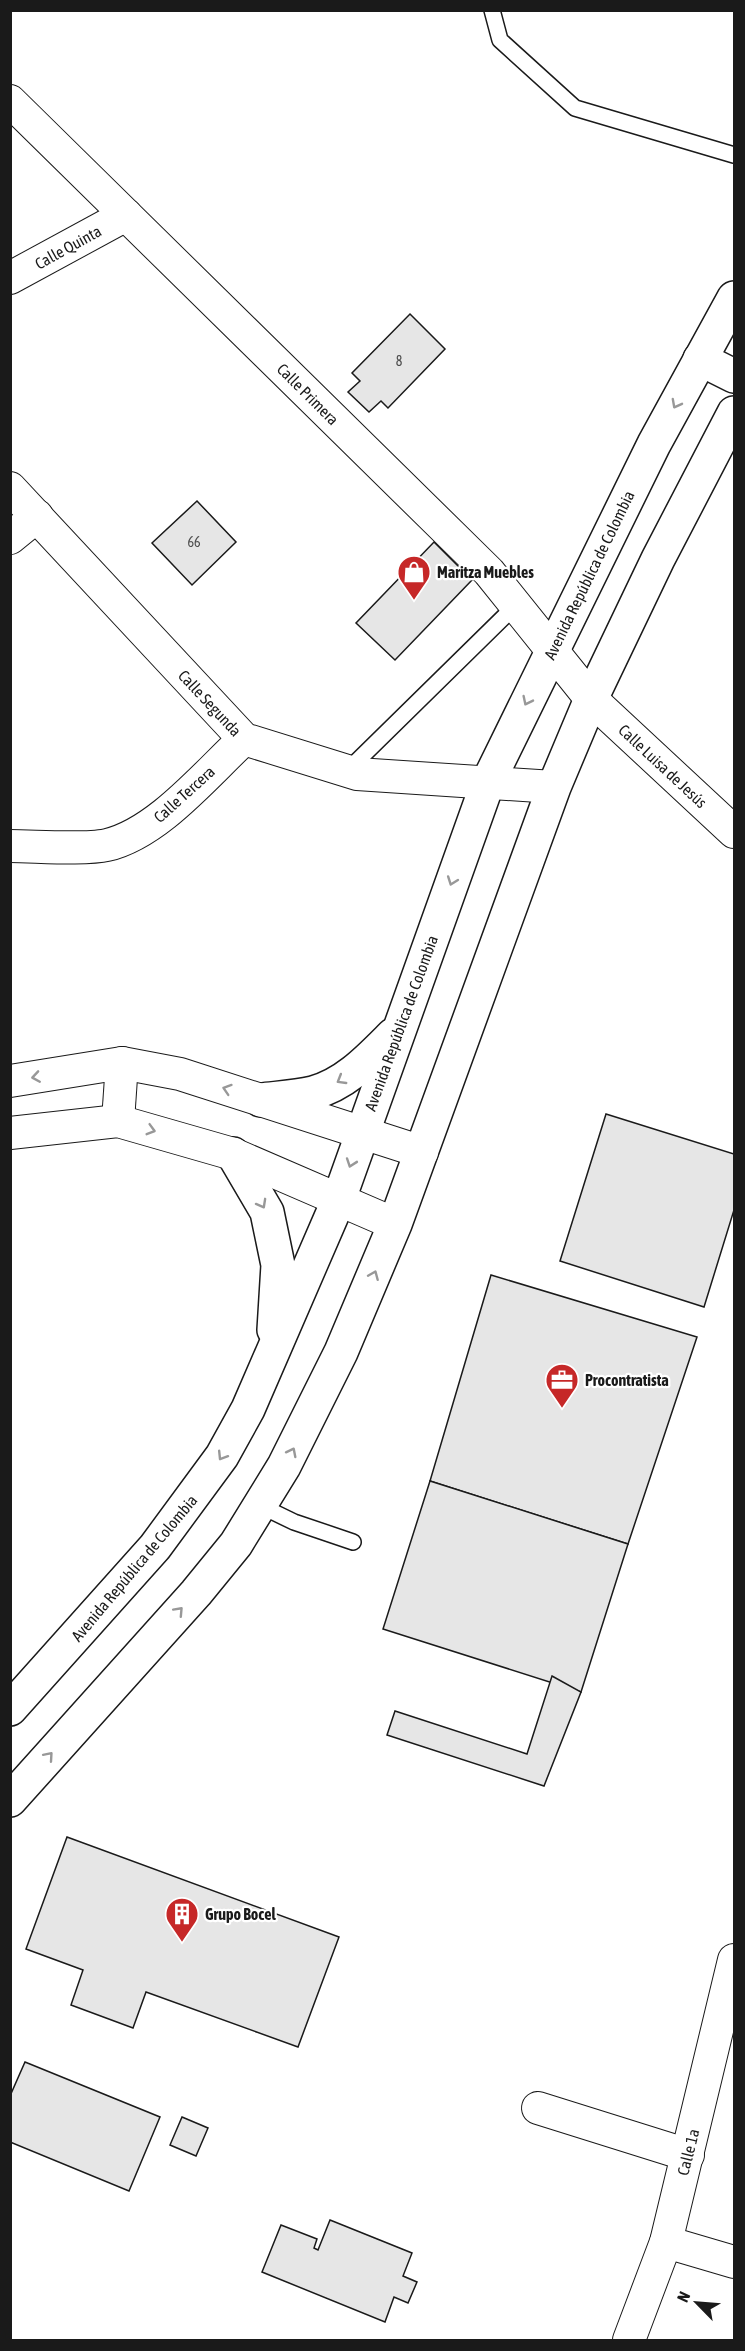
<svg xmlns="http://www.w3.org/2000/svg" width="745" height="2351" font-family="'Asap Condensed',sans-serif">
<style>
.building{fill:#e6e6e6;stroke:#1a1a1a;stroke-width:1.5}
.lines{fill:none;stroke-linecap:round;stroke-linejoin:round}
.service-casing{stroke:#1a1a1a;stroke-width:18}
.minor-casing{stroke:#1a1a1a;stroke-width:34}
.primary-casing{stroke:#1a1a1a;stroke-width:36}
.service{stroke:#fff;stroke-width:15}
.minor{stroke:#fff;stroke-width:32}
.primary{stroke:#fff;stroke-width:33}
.oneway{stroke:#989898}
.labels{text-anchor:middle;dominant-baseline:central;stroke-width:4.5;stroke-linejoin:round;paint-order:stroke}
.number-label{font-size:14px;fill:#4d4d4d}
.street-label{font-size:16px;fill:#1a1a1a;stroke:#fff}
.poi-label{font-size:16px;font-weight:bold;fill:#1a1a1a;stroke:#fff;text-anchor:start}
</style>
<rect width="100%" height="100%" fill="#fff"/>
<!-- building -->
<g class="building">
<polygon points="410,314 445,349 388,408 381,401 369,412 348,392 360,381 352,373"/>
<polygon points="197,501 236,542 192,585 152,543"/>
<polygon points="434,542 472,580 395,660 356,623"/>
<polygon points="606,1114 734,1154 734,1210 704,1307 560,1261"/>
<polygon points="491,1275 697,1337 628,1544 430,1481"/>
<polygon points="430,1481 628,1544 581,1692 383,1629"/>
<polygon points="552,1676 581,1692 544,1786 387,1735 395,1711 527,1754"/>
<polygon points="67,1837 339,1937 298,2047 146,1992 133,2028 71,2005 83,1970 26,1949"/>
<polygon points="25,2062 160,2117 129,2191 10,2142 10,2096"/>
<polygon points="182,2117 208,2128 196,2156 170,2145"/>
<polygon points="330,2220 412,2253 403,2276 417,2282 408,2303 394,2297 385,2322 262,2272 281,2225 317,2239 314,2248 318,2250"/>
</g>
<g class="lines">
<!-- service casing -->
<g class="service-casing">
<g id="service">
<polyline points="492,10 500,40 575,108 734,155"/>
<polyline points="347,771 516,605"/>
<polyline points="261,1506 294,1522 353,1542"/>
</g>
</g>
<!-- minor casing -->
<g class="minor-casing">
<g id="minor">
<polyline points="10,101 489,572 591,699 734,832"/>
<polyline points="10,278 126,215"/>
<polyline points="10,488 244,739 357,774 554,787"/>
<polyline points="10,538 37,516"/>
<path d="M10 846C35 846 85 850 107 845 158 833 206 774 244 739"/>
<polyline points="10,1081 122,1063 180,1074 422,1152"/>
<polyline points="118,1121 122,1063"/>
<polyline points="10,1133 118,1121 233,1154 395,1224"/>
<polyline points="538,2108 688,2155"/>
<polyline points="666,2242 734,2262"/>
<polyline points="629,2340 666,2242 734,1960"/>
</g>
</g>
<!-- primary casing -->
<g class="primary-casing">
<g id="primary">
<polyline points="700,359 734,376"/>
<path d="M261 1100C278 1098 297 1097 313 1093 346 1084 369 1059 393 1035"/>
<polyline points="233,1154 267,1212 278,1265 274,1330"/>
<polyline points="10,1709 155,1547 222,1456 248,1409 339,1199 488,782 654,444 734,298"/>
<polyline points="10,1800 196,1593 236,1544 284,1466 341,1352 395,1224 554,787 591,699 658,559 734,413"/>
</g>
</g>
<!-- service -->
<use href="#service" class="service"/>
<!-- minor -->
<use href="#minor" class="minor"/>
<!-- primary -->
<use href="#primary" class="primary"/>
</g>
<!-- one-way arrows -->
<defs><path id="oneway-chevron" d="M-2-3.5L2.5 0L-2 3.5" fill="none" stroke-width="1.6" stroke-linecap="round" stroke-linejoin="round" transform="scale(1.5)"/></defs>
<g class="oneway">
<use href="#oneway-chevron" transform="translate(676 404) rotate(118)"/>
<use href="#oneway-chevron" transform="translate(527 701) rotate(116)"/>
<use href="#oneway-chevron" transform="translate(452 881) rotate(110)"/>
<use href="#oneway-chevron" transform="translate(36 1077) rotate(171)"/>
<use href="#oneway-chevron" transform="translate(341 1080) rotate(149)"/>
<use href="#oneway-chevron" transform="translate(227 1089) rotate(-162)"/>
<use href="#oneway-chevron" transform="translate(151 1130) rotate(16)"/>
<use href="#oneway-chevron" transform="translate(351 1163) rotate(109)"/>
<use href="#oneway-chevron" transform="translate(262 1204) rotate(61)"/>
<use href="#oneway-chevron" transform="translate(374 1275) rotate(-67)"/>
<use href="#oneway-chevron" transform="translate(292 1452) rotate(-63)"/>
<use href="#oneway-chevron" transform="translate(222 1456) rotate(122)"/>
<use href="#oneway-chevron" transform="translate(179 1611) rotate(-47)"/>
<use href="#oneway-chevron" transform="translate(49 1756) rotate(-49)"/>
</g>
<!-- icons -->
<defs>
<g id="shop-pin" transform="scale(1.725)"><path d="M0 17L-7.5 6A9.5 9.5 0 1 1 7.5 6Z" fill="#c62828" stroke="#fff"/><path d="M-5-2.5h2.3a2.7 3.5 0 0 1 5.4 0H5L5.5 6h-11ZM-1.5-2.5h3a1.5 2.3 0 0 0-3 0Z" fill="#fff"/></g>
<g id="office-pin" transform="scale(1.725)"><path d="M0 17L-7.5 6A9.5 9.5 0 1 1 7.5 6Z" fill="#c62828" stroke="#fff"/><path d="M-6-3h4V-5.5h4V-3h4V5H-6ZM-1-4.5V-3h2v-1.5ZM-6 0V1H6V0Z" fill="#fff"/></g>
<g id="building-pin" transform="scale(1.725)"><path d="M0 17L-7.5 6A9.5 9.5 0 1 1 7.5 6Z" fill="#c62828" stroke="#fff"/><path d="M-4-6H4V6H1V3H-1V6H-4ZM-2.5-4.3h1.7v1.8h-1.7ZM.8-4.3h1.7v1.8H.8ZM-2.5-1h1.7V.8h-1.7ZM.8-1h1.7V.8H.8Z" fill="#fff"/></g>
</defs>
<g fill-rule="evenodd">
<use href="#shop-pin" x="414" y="572"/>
<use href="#office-pin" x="562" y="1380"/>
<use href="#building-pin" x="182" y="1914"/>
</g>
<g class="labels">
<!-- number labels -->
<g class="number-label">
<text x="399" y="361">8</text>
<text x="194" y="542">66</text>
</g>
<!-- street labels -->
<g class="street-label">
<text transform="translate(68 247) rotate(-29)">Calle Quinta</text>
<text transform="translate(308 394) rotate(45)">Calle Primera</text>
<text transform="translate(589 575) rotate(-64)">Avenida República de Colombia</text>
<text transform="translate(210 703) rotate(47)">Calle Segunda</text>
<text transform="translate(663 766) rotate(43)">Calle Luisa de Jesús</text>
<text transform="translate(184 794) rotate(-42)">Calle Tercera</text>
<text transform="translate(401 1023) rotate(-70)">Avenida República de Colombia</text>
<text transform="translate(134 1568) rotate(-50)">Avenida República de Colombia</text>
<text transform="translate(688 2152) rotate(-76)">Calle 1a</text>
</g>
<!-- poi labels -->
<g class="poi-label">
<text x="437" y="572">Maritza Muebles</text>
<text x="585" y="1380">Procontratista</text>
<text x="205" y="1914">Grupo Bocel</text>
</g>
</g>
<!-- border -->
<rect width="745" height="2351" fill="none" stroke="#1a1a1a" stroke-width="24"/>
<!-- north arrow -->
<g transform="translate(697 2303) rotate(295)" stroke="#ffffff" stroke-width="4.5" paint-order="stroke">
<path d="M0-4.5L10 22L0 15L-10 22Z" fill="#1a1a1a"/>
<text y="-9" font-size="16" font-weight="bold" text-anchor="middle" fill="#1a1a1a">N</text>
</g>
</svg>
